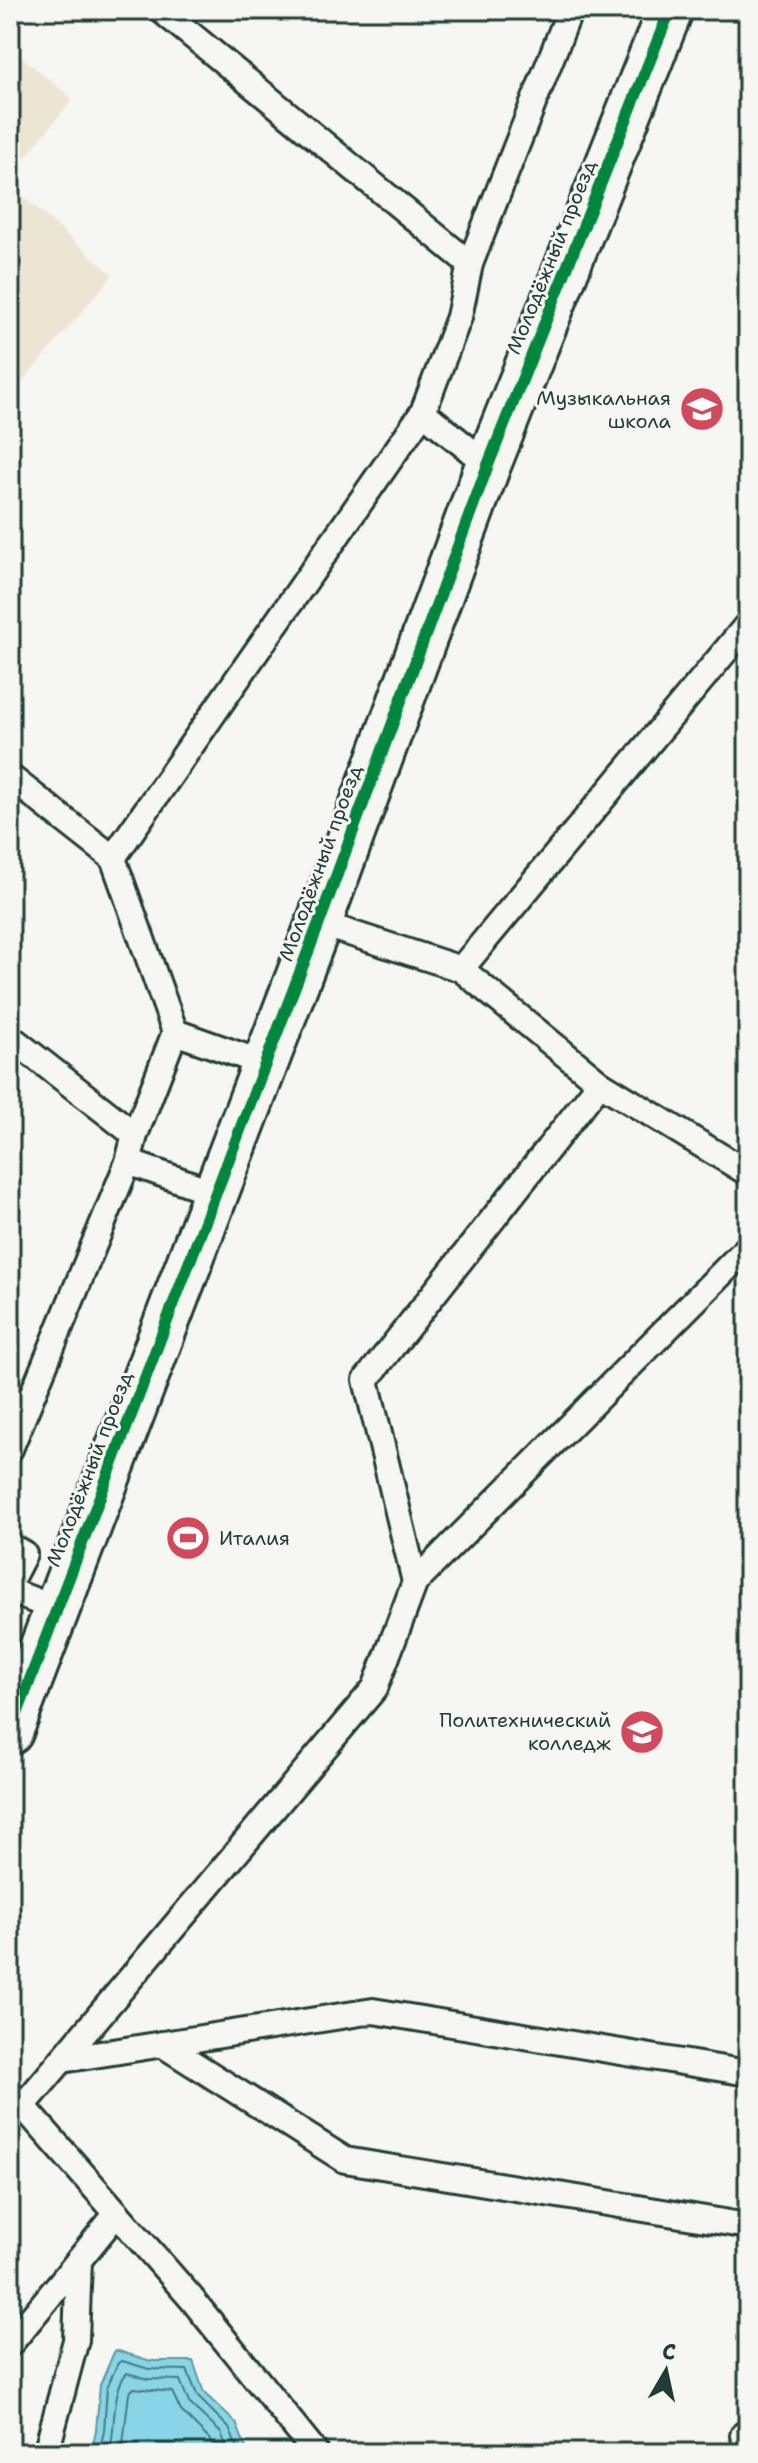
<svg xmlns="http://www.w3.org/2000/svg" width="758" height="2463" font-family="'Shantell Sans',sans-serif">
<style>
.built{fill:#ede5d4}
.water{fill:#88d5e7;stroke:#5e989f;stroke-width:2}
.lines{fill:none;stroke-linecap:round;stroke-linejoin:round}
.shore{stroke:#497a7c;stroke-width:2}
.service-casing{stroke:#1f3d34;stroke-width:30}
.minor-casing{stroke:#1f3d34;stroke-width:50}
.service{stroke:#f6f6f2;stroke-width:24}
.minor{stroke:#f6f6f2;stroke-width:44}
.cycleway-casing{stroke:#f6f6f2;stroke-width:17}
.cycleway{stroke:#00873e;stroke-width:12}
.labels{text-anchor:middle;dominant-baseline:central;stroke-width:6;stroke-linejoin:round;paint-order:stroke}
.street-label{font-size:20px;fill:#1f3d34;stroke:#f6f6f2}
.poi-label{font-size:20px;fill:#1f3d34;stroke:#f6f6f2;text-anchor:end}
</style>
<rect width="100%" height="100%" fill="#f6f6f2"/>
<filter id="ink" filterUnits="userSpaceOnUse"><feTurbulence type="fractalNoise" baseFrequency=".0125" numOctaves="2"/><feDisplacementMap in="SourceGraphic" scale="16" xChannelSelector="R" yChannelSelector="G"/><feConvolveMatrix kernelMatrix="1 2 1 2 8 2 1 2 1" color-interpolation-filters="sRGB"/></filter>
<g filter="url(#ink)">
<!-- built -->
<g class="built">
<polygon points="10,47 73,99 10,176"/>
<polygon points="10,185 113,275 10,396"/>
</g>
<!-- water -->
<polygon class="water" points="115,2350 151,2361 193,2361 204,2393 236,2423 248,2453 91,2453 96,2430 100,2385"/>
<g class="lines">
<!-- shore -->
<g class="shore">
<polyline points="99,2453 104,2431 107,2387 118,2363 122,2361 149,2369 187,2370 198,2397 229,2428 239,2453"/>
<path d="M110 2453C115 2431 112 2387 127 2373L148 2379 180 2380 189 2403 221 2433 229 2453"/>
<polyline points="122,2453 129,2393 134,2388 172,2392 181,2411 210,2440 216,2453"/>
</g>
<!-- service casing -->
<g class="service-casing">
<g id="service">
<polyline points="161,10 470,264 459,317 423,412"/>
<polyline points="470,264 570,10"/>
<polyline points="10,777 113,858 423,412 488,465"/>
<polyline points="113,858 175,1032"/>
<polyline points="461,969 748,624"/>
<polyline points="10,1037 135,1135"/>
<polyline points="600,1083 748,1173"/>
<polyline points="216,1193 128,1162 135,1135 175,1032 265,1064"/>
<polyline points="10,1449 128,1162"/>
<polyline points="10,1546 24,1554 10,1581"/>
<polyline points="415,1582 748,1247"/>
<polyline points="10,1591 57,1609"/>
<polyline points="162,2044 345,2160 748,2226"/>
<polyline points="62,2060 373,2011 748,2073"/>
<polyline points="10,2094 23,2106 191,2298 316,2453"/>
<polyline points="23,2106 375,1688 415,1582 366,1380 600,1083 461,969 319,923"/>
<polyline points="10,2344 79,2260"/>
<polyline points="743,2435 748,2435"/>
<polyline points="46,2453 76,2340 79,2260 117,2213"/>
</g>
</g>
<!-- minor casing -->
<g class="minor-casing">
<polyline id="minor" points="10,1732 319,923 488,465 670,10"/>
</g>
<!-- service -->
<use href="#service" class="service"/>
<!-- minor -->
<use href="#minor" class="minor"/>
<!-- cycleway casing -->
<g class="cycleway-casing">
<polyline id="cycleway" points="10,1732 319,923 488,465 670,10"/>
</g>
<!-- cycleway -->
<use href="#cycleway" class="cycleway"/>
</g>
</g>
<!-- icons -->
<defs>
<g id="school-disc" transform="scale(2.3)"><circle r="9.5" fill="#d1495b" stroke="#f6f6f2"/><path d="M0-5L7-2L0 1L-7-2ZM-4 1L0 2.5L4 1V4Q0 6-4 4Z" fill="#fff"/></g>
<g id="stadium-disc" transform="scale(2.3)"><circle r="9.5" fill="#d1495b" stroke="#f6f6f2"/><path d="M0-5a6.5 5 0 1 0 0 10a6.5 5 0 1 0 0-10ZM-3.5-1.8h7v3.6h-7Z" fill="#fff"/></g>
<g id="university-disc" transform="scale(2.3)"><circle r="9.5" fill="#d1495b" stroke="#f6f6f2"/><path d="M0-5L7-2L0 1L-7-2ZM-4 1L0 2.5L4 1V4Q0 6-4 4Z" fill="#fff"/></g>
</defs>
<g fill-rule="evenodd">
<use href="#school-disc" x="702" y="409"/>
<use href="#stadium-disc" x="188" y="1538"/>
<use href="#university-disc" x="642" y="1732"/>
</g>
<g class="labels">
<!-- street labels -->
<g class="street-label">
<text transform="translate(551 257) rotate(-68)">Молодёжный проезд</text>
<text transform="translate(320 863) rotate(-70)">Молодёжный проезд</text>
<text transform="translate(89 1469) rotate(-69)">Молодёжный проезд</text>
</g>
<!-- poi labels -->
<g class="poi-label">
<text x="671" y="398">Музыкальная<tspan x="671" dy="23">школа</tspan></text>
<text x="219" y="1538" text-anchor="start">Италия</text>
<text x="611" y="1720">Политехнический<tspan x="611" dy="23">колледж</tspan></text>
</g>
</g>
<!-- margin -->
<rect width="758" height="2463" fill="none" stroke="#f6f6f2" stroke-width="40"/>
<rect x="20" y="20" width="718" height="2423" fill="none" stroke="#1f3d34" stroke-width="3" filter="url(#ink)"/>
<!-- north arrow -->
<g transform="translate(666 2371) rotate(9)" stroke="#f6f6f2" stroke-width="6" paint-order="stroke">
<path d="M0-6L14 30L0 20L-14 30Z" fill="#1f3d34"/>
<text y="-12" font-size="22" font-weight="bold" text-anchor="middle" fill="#1f3d34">С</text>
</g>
</svg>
